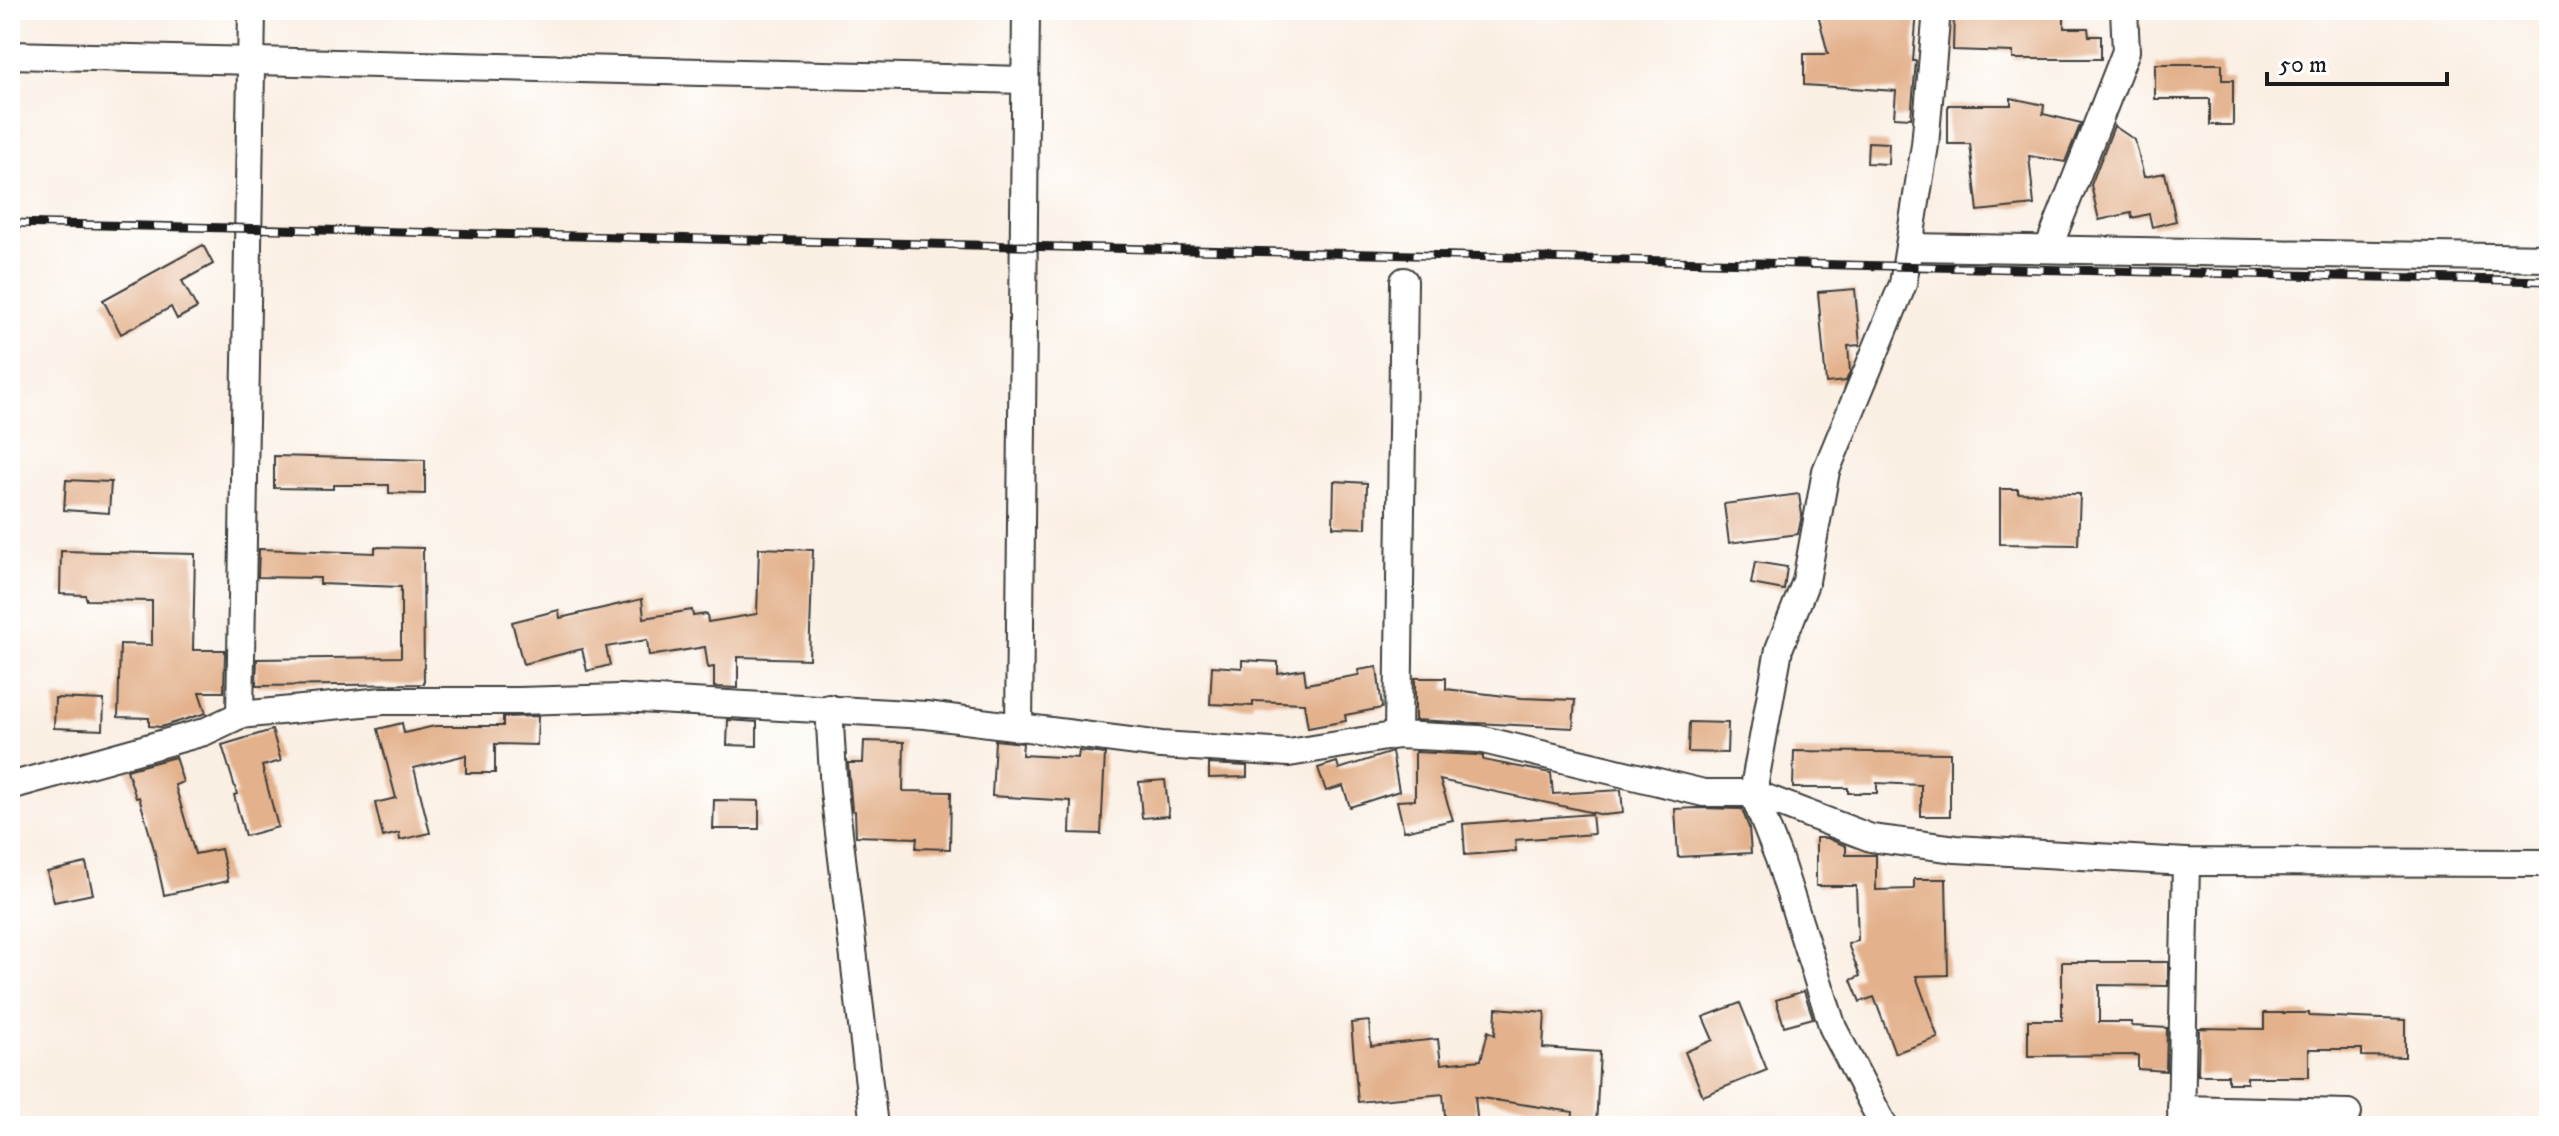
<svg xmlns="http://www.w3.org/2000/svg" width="2559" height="1136" font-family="'IM FELL DW Pica',serif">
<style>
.building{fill:#e3b18b}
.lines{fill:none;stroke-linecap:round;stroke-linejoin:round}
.minor-casing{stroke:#3d3c3a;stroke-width:30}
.minor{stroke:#fff;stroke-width:26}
.rail-casing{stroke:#1c1c1c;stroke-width:9}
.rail{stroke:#fff;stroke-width:6;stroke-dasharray:18;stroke-linecap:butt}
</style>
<rect width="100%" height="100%" fill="#fff"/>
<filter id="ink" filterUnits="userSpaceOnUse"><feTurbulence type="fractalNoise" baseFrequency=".0125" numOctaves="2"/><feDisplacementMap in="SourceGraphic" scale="16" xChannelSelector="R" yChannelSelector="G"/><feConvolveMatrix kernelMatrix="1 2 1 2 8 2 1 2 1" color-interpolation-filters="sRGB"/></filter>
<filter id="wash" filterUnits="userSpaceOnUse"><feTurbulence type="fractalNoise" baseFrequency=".006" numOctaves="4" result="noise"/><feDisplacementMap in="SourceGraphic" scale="32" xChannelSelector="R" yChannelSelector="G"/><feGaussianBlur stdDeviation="1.8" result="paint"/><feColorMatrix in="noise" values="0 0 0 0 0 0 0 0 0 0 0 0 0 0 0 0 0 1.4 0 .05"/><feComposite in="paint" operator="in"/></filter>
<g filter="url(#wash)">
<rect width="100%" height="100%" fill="#faefe3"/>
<g id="blocks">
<!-- building -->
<g class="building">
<polygon points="1817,10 1917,10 1913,61 1916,61 1911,118 1894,117 1896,91 1804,85 1804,54 1828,54"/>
<polygon points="1954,10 2064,10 2064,28 2088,28 2089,36 2101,36 2101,59 2013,59 2013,52 1953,50"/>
<polygon points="2155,64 2222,64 2222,80 2233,80 2233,125 2210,125 2210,99 2155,99"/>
<polygon points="2011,98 2044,105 2043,114 2081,123 2065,162 2029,156 2034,205 1978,211 1970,144 1948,144 1948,105 2011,105"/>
<polygon points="2114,126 2135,140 2144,177 2165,173 2176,221 2152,227 2149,214 2132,218 2131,213 2099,220 2091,185"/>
<polygon points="1868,142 1889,143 1888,164 1867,163"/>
<polygon points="203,245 213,264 182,281 197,308 177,319 171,307 121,334 103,300"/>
<polygon points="1855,289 1860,345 1848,346 1850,372 1846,381 1826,383 1818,292"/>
<polygon points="274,456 425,460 425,494 389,493 389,485 333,485 333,489 274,488"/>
<polygon points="66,480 111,482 109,513 64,510"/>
<polygon points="1334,481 1367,483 1366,528 1333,527"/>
<polygon points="2000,489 2018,489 2018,493 2080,494 2078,545 2000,544"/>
<polygon points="1799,494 1802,515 1798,534 1729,543 1724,504"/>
<polygon points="375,547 423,548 424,684 256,686 257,659 401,657 401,587 320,584 320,578 258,577 259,549 375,553"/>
<polygon points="759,548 813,550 809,659 738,657 738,688 714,687 714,667 708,668 705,647 649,656 647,640 606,647 610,665 587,671 582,649 523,664 512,622 559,610 560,618 642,599 644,618 692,610 693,616 707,614 708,622 757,614"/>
<polygon points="61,551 195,554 193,650 225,650 224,692 199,692 206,713 161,727 149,726 149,718 118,717 120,644 152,645 152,601 87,600 85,595 60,594"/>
<polygon points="1755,562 1787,567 1784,590 1751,584"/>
<polygon points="1242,660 1278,662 1278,673 1304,669 1306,684 1359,675 1358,670 1377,667 1382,708 1345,715 1346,721 1308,728 1304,703 1253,701 1253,706 1210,704 1212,666 1242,668"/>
<polygon points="1415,678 1446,678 1446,689 1522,698 1575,700 1573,728 1415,720"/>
<polygon points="55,698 104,700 103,730 54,728"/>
<polygon points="538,716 537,745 495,744 495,773 466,773 466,755 414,768 430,833 400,840 399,833 383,837 375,803 396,798 378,729 402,723 404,733 435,726 503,726 503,717"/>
<polygon points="728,720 757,722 757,746 727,745"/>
<polygon points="1689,722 1728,723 1727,753 1688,752"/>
<polygon points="272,730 281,761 262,766 278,827 245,836 234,795 237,794 222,745"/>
<polygon points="995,740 1023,743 1022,755 1078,758 1079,751 1105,754 1101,834 1070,833 1071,801 992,796"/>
<polygon points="864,741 904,742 903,791 951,792 950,849 916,848 917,838 856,836 855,811 852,810 848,763 863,763"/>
<polygon points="1794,751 1950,753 1950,816 1921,816 1921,785 1877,783 1877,793 1848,793 1848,788 1793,788"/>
<polygon points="1392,752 1399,791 1350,807 1343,786 1326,791 1318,768 1337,762 1339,769"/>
<polygon points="1415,752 1477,755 1483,756 1483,760 1551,773 1553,794 1621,790 1623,813 1604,815 1440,780 1453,820 1404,831 1397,801 1415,800"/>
<polygon points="175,757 183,782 175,785 195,854 221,849 228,881 164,895 154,849 139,797 136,798 127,770"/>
<polygon points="1209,764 1247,766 1247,777 1209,778"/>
<polygon points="1165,780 1169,816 1142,818 1139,782"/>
<polygon points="714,800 759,801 759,829 713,829"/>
<polygon points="1697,808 1742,809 1749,828 1751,853 1678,857 1675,809"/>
<polygon points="1592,814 1594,834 1515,840 1516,851 1465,855 1463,824"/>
<polygon points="1816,838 1827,838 1846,846 1846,855 1876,855 1876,890 1914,889 1914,879 1946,879 1948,975 1916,976 1938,1038 1895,1053 1874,997 1860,1002 1851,980 1860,976 1848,944 1858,940 1856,886 1816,886"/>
<polygon points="86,863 93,894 54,902 47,872"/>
<polygon points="2062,962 2168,962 2168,986 2099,985 2099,1022 2132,1022 2132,1026 2167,1028 2166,1071 2138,1069 2138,1055 2028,1056 2028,1020 2062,1020"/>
<polygon points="1804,991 1813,1018 1784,1026 1776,1000"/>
<polygon points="1740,1003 1767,1070 1703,1096 1685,1052 1713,1040 1703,1017"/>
<polygon points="1496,1008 1545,1012 1543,1048 1600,1052 1596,1126 1572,1126 1573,1112 1475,1097 1478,1126 1446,1126 1443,1094 1358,1102 1351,1023 1369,1021 1371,1046 1438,1039 1441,1064 1481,1060 1488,1031 1495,1035"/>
<polygon points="2264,1013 2309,1013 2309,1016 2405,1020 2405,1057 2362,1056 2362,1049 2309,1049 2309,1077 2247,1077 2247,1083 2228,1083 2228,1075 2198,1075 2199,1028 2264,1029"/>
</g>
</g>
</g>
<g filter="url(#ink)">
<use href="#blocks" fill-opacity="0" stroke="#3d3c3a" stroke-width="2"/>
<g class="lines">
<!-- minor casing -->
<g class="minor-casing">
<g id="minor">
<polyline points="10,55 1025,80"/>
<polyline points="1909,247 2549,258"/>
<polyline points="2048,249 2126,51 2124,10"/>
<polyline points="829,708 834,791 874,1126"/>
<polyline points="240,715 252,10"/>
<polyline points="1019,728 1026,10"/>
<polyline points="1398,735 1404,281"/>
<polyline points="10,786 204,732 240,715 383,701 519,701 621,698 926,715 1161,745 1289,753 1398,735 1479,739 1704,793 1753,793 1871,838 1956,849 2186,862 2549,863"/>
<polyline points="2181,1109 2348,1113"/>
<polyline points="1884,1126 1833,1028 1779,859 1753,793 1779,649 1806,581 1826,471 1903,284 1925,145 1937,10"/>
<polyline points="2181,1126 2186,862"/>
</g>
</g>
<!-- minor -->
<use href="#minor" class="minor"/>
<!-- rail casing -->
<g class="rail-casing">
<polyline id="rail" points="10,223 2549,281"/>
</g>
<!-- rail -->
<use href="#rail" class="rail"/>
</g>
</g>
<!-- margin -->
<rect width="2559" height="1136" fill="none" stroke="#fff" stroke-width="40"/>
<!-- scale -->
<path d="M2267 72v12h180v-12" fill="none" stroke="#1c1c1c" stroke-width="4"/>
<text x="2279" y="72" font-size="24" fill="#1c1c1c" stroke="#ffffff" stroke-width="6" paint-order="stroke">50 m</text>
</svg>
